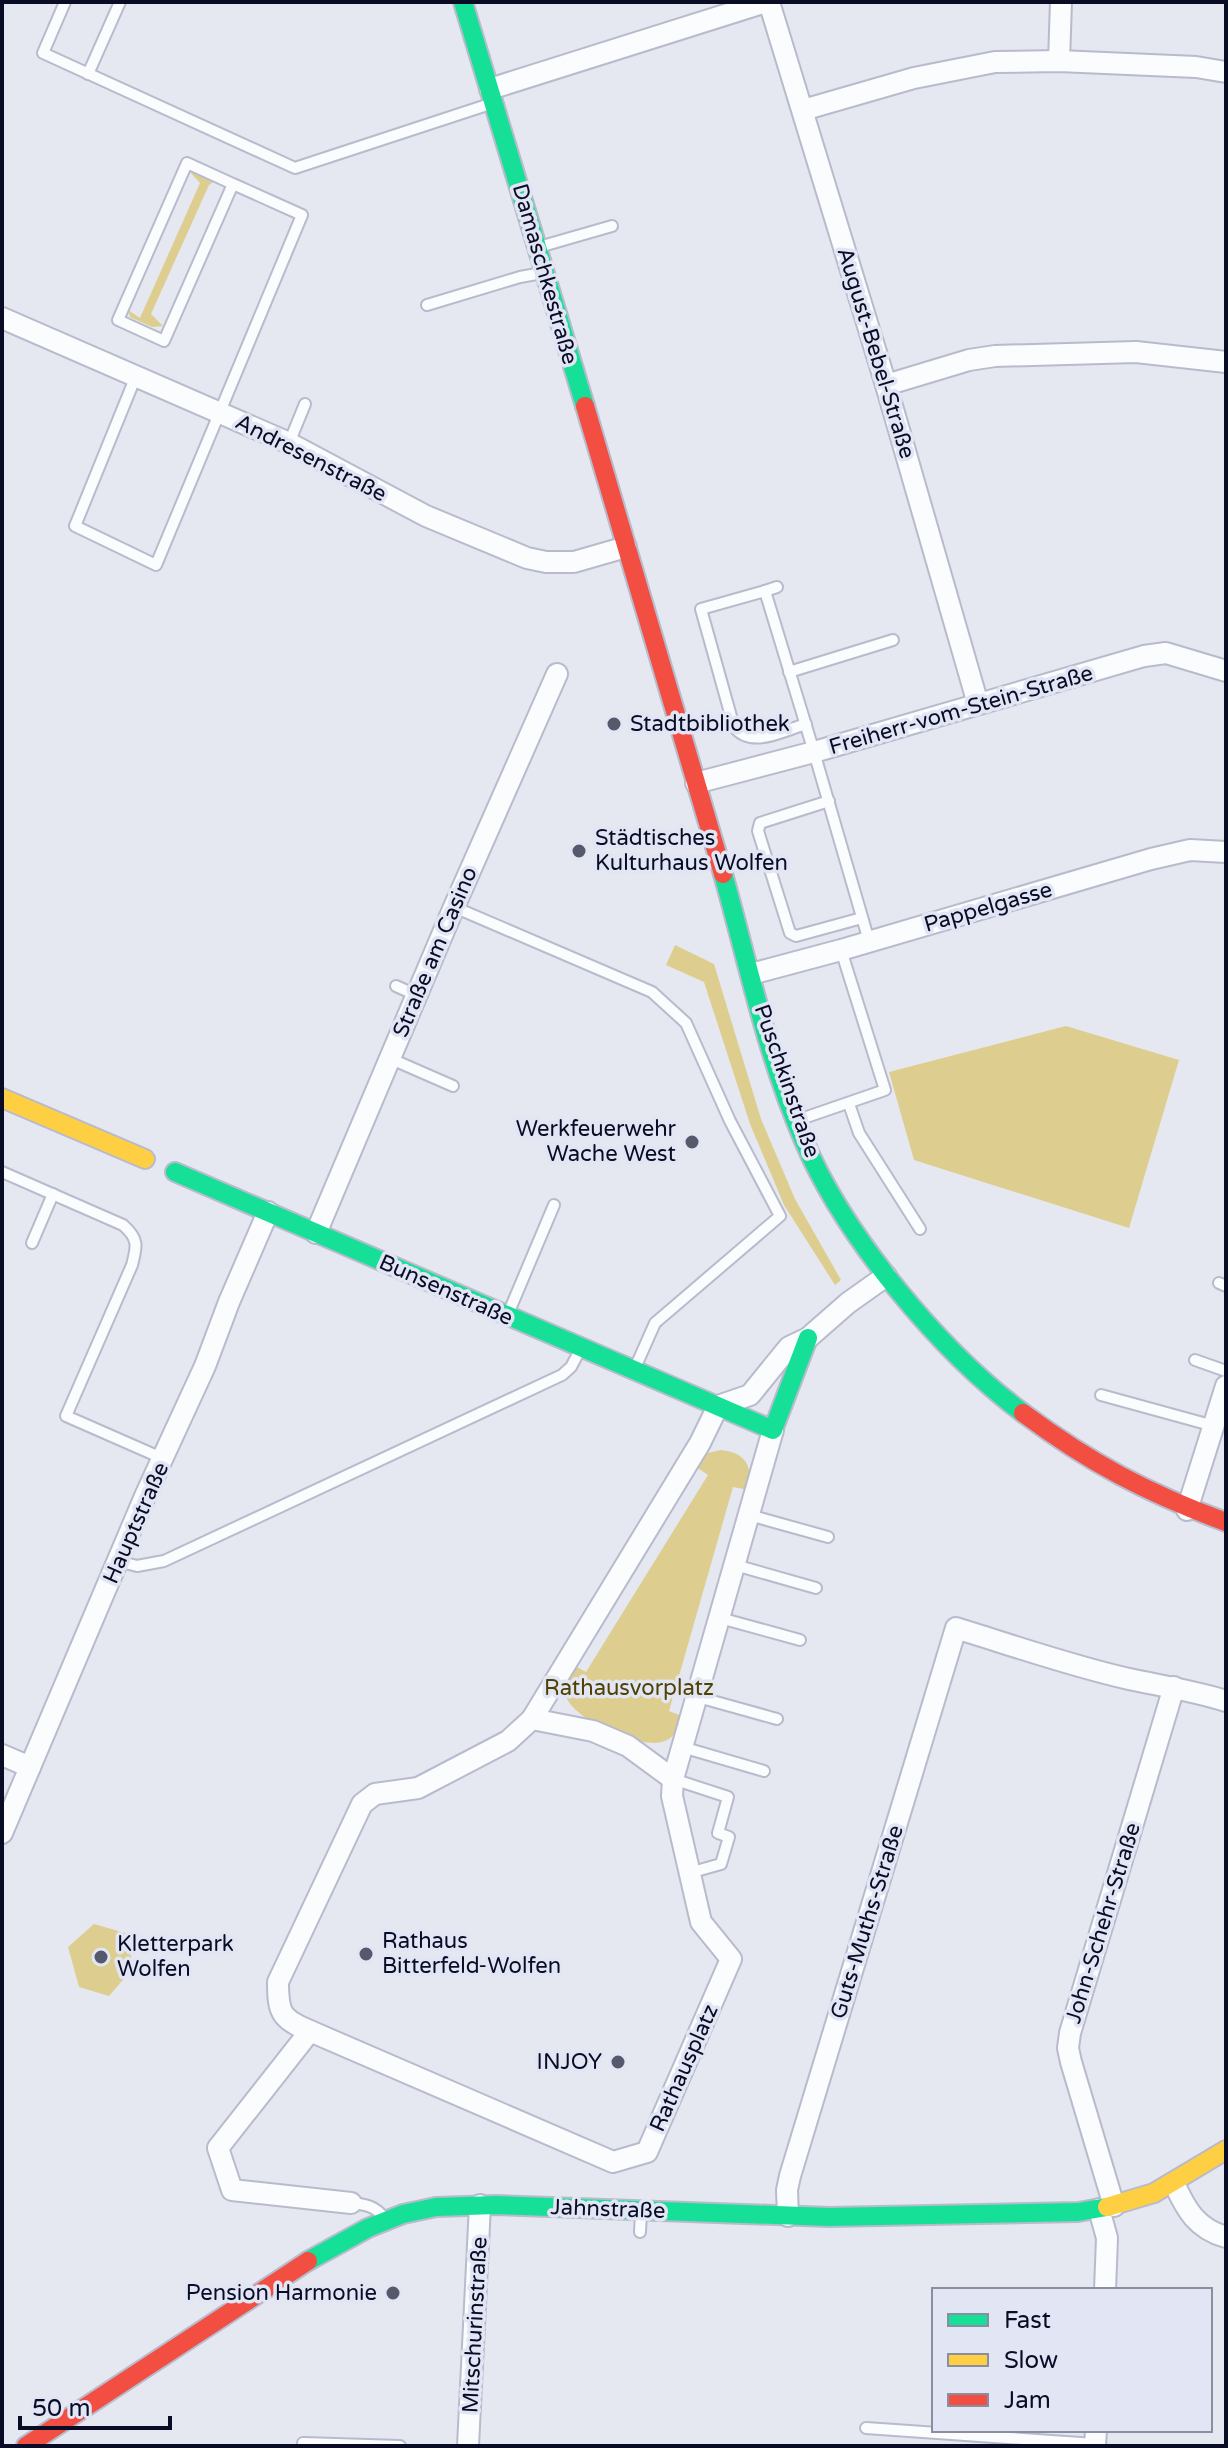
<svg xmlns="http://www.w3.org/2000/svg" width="1228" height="2448" font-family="'Varela Round',sans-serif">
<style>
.green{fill:#ddce8f}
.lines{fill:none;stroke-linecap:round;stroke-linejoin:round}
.lane-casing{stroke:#b7bbcc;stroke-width:14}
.street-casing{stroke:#b7bbcc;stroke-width:24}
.fast-casing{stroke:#b7bbcc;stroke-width:22}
.slow-casing{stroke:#b7bbcc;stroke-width:22}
.jam-casing{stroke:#b7bbcc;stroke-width:22}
.lane{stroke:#fbfcfd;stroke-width:10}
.street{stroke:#fbfcfd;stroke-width:20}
.fast{stroke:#16e098;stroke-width:18}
.slow{stroke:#ffcf43;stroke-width:18}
.jam{stroke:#f24e42;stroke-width:18}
.poi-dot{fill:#56596c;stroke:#e1e5f4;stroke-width:3}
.labels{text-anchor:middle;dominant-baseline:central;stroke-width:7;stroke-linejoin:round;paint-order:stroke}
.street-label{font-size:22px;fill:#090c25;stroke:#e1e5f4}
.poi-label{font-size:22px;fill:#090c25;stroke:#e1e5f4;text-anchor:start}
.park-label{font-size:22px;fill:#4f4102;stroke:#e1e5f4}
</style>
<rect width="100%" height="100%" fill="#e5e8f0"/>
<!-- green -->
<g class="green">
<polygon points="189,171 204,172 217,179 209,185 151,314 163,326 152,327 130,317 128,310 140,318 200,183"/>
<polygon points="675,945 714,964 761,1119 795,1199 841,1280 835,1285 784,1205 750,1124 704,982 666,965"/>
<polygon points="1066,1026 1179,1060 1129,1228 914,1160 889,1072"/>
<path d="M720 1450C745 1452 753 1465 749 1490L733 1487 669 1711 684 1717C679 1727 675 1737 665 1741 642 1751 573 1720 566 1696 563 1684 568 1675 573 1665L586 1672 708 1475 695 1466 708 1453Z"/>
<polygon points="94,1924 125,1933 134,1967 109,1996 79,1987 68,1947"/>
</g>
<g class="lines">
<!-- lane casing -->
<g class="lane-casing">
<g id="lane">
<polyline points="65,2 43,53 295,168 490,104"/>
<polyline points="88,74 120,2"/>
<polyline points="539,247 612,226"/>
<polyline points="427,305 520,277 542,273"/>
<polyline points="136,376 75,526 156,565 302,215 233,184 164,341 118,320 187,163 233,184"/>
<polyline points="289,443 305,404"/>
<polyline points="765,591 777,587"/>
<polyline points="789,672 893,640"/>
<path d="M806 724C782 731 752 749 734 727L701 609 765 591 814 752 869 941"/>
<polyline points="829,801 760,823 758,831 790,933 796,936 862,918"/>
<polyline points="454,907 652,992 686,1023 730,1121 780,1216 655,1323 635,1368"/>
<polyline points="396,986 416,995"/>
<polyline points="389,1058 453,1086"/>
<polyline points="849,1104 859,1133 920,1229"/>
<polyline points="798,1120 885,1090 841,950"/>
<path d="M2 1172 123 1225C139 1239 137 1246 132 1265L66 1416 164 1459"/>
<polyline points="32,1243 53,1194"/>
<polyline points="1219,1283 1226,1286"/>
<polyline points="508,1314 554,1205"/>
<polyline points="1195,1360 1226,1371"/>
<polyline points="1101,1395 1214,1426"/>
<polyline points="749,1515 828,1537"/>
<polyline points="118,1561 137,1566 164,1561 562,1375 571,1367 580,1350"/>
<polyline points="735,1565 816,1588"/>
<polyline points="720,1618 800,1640"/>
<polyline points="698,1697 777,1719"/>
<polyline points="682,1747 764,1771"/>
<polyline points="673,1779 728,1797 718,1833 729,1837 721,1864 689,1873"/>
<path d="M351 2203C364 2204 376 2206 384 2218"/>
<polyline points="640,2232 641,2213"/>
<polyline points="866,2428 1095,2444"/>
<polyline points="303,2443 400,2446"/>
</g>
</g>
<!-- street casing -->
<g class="street-casing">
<g id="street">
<polyline points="769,2 886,385 978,704"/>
<polyline points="1059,61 1061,2"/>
<polyline points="490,89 766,2"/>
<polyline points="803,110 914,78 995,62 1059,61 1196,67 1226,72"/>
<polyline points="2,318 289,443 426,516 527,558 546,562 574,562 626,547"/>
<polyline points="886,385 969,360 995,356 1136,352 1226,362"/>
<polyline points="696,783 814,752 1144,656 1166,653 1226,671"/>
<polyline points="751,974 841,950 1151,859 1190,850 1226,852"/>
<polyline points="316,1233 454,907 557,674"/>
<polyline points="773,1430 673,1779 628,1746 593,1731 532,1719 700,1443 718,1406 750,1395 789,1347 808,1338 848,1303 886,1276"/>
<polyline points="1187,1510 1226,1386"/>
<polyline points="2,1755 30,1767"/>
<polyline points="2,1833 146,1494 205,1366 229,1302 268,1212"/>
<polyline points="310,2031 613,2162 647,2152 731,1959 701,1922 672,1796 673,1779"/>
<path d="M1174 2183C1186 2210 1197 2229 1226 2237"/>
<path d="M351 2203 232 2190 218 2148 310 2031C281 2019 278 2013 278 1982L362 1804 375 1794 418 1788 508 1741 532 1719"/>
<polyline points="1114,2206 1071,2062 1068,2048 1070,2033 1174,1687"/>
<polyline points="1099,2209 1107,2238 1105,2290"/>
<path d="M788 2216 787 2190 790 2176 956 1628C1014 1646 1071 1666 1129 1679 1162 1686 1194 1691 1226 1701"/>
<polyline points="468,2446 480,2205"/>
<polyline points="1095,2446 1096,2430"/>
</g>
</g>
<!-- fast casing -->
<g class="fast-casing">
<g id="fast">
<polyline points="463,2 585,406"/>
<path d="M723 874C748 963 767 1056 804 1141 844 1236 940 1351 1023 1413"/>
<polyline points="175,1172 773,1430 808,1338"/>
<polyline points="308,2261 368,2228 403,2214 436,2207 496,2205 829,2217 1078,2212 1107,2207"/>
</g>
</g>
<!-- slow casing -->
<g class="slow-casing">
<g id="slow">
<polyline points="2,1098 145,1159"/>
<polyline points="1107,2207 1154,2193 1226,2150"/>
</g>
</g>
<!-- jam casing -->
<g class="jam-casing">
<g id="jam">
<polyline points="585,406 723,874"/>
<path d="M1023 1413C1090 1463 1147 1493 1226 1522"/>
<polyline points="26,2446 308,2261"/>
</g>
</g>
<!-- lane -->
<use href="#lane" class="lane"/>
<!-- street -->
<use href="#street" class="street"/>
<!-- fast -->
<use href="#fast" class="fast"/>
<!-- slow -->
<use href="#slow" class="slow"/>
<!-- jam -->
<use href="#jam" class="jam"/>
</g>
<!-- markers -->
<g class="poi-dot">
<circle cx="614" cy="724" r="8"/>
<circle cx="579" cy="851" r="8"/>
<circle cx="692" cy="1142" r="8"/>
<circle cx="366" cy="1954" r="8"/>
<circle cx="101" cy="1957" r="8"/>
<circle cx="618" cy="2062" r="8"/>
<circle cx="393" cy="2293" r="8"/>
</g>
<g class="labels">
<!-- street labels -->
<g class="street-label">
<text transform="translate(545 274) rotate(74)">Damaschkestraße</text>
<text transform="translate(876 353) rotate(73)">August-Bebel-Straße</text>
<text transform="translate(311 458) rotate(27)">Andresenstraße</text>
<text transform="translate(961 710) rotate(-16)">Freiherr-vom-Stein-Straße</text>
<text transform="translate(988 907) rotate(-16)">Pappelgasse</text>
<text transform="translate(435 952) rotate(-67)">Straße am Casino</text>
<text transform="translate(787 1081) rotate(71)">Puschkinstraße</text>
<text transform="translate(446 1290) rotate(24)">Bunsenstraße</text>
<text transform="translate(136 1523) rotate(-66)">Hauptstraße</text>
<text transform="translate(867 1922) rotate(-73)">Guts-Muths-Straße</text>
<text transform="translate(1103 1923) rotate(-73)">John-Schehr-Straße</text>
<text transform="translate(684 2068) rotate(-66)">Rathausplatz</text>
<text transform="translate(608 2209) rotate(2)">Jahnstraße</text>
<text transform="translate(475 2325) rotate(-87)">Mitschurinstraße</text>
</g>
<!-- poi labels -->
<g class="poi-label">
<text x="630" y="724">Stadtbibliothek</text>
<text x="595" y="838">Städtisches<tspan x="595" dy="25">Kulturhaus Wolfen</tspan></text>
<text x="676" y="1129" text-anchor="end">Werkfeuerwehr<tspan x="676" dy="25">Wache West</tspan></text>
<text x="382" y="1941">Rathaus<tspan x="382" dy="25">Bitterfeld-Wolfen</tspan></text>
<text x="117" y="1944">Kletterpark<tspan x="117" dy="25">Wolfen</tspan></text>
<text x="602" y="2062" text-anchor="end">INJOY</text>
<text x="377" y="2293" text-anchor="end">Pension Harmonie</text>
</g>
<!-- park labels -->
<g class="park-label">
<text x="629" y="1688">Rathausvorplatz</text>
</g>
</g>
<!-- border -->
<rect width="1228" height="2448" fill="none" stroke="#090c25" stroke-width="8"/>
<!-- legend -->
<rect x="932" y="2288" width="280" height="144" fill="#e1e5f4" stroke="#8b8ea1" stroke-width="2"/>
<rect x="948" y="2314" width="40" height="12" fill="#16e098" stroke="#8b8ea1" stroke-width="2"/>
<text x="1004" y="2328" font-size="24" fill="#090c25">Fast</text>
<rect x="948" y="2354" width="40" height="12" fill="#ffcf43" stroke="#8b8ea1" stroke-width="2"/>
<text x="1004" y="2368" font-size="24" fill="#090c25">Slow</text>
<rect x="948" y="2394" width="40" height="12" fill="#f24e42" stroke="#8b8ea1" stroke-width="2"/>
<text x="1004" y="2408" font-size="24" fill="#090c25">Jam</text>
<!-- scale -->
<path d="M20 2416v12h150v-12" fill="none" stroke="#090c25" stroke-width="4"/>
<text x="32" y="2416" font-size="24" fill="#090c25" stroke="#e1e5f4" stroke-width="6" paint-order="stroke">50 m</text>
</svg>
